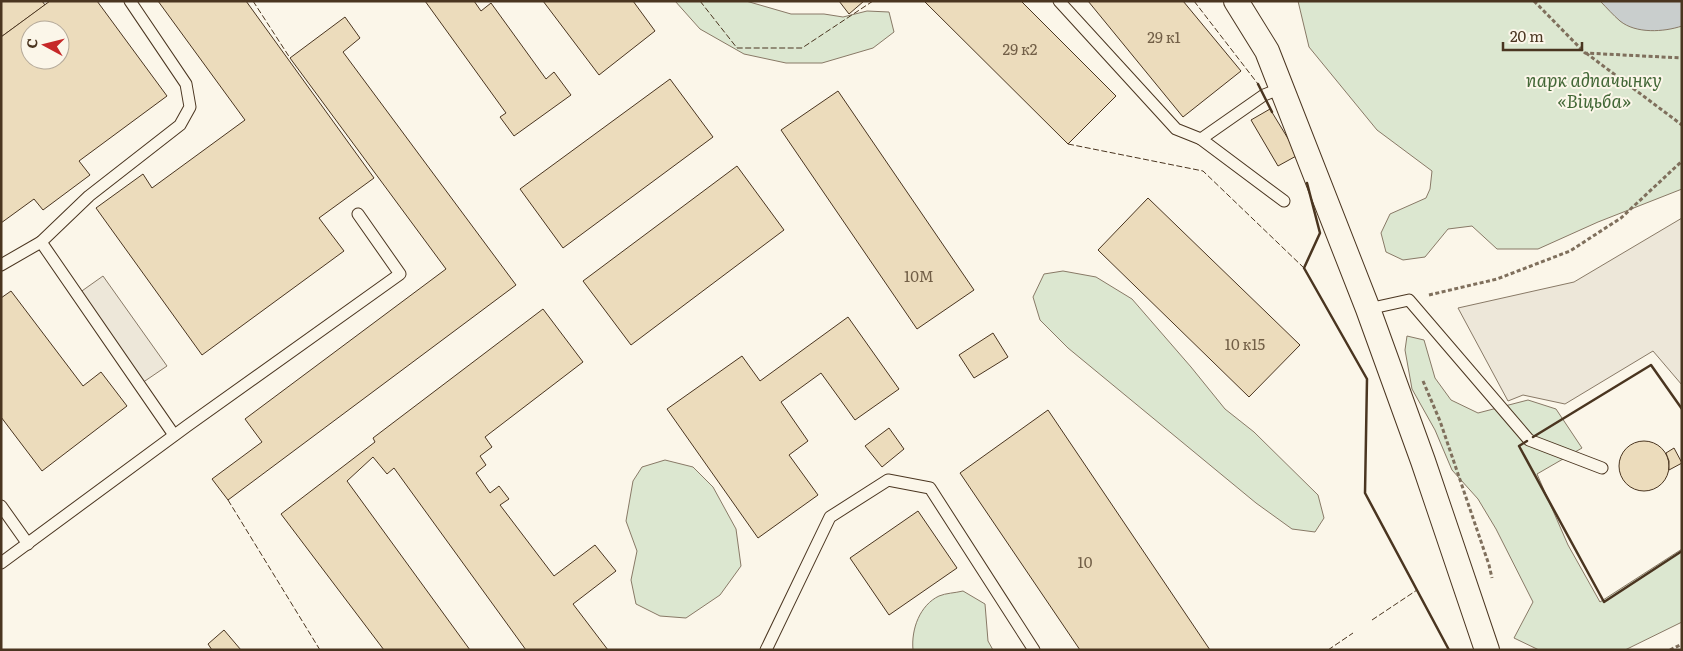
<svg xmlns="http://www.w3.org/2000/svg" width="1683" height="651" font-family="Literata,serif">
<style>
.green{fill:#dce7d0;stroke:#887966}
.parking{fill:#ede7d9;stroke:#887966}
.water{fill:#c9cecd;stroke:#887966}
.building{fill:#ecdcbc;stroke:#4a3520;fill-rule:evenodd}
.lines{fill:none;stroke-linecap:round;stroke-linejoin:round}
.service-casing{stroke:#4a3520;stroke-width:13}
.minor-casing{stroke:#4a3520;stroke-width:26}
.path{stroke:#7f6f5c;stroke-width:3;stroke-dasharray:4 2.5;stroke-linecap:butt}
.service{stroke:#fbf6e9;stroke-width:11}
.minor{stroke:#fbf6e9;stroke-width:24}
.fence{stroke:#4a3520;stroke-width:1;stroke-dasharray:6 2.5;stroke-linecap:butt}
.wall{stroke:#4a3520;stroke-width:2.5}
.labels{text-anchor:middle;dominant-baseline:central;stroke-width:4;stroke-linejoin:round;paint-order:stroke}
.number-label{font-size:15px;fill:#725f47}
.park-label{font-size:18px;font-style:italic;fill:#436837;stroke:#fbf6e9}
</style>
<rect width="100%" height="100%" fill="#fbf6e9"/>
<!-- green -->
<g class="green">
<polygon points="675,1 746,1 791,14 824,14 843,17 867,11 889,12 894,32 873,48 822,63 786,63 744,54 700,29"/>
<polygon points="1298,1 1682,1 1682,189 1598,222 1538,249 1497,249 1472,226 1448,229 1425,257 1403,260 1386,252 1381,233 1390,214 1426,198 1430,189 1432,171 1377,130 1309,47"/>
<polygon points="1063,271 1096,277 1132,299 1191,367 1225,409 1254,432 1318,495 1324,518 1315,532 1292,529 1256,503 1068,348 1040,320 1033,297 1044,274"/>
<polygon points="1407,336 1424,340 1435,378 1451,400 1478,413 1528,400 1556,409 1582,448 1537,474 1568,545 1600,602 1682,549 1682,622 1625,650 1539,650 1514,638 1533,602 1496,529 1478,499 1452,470 1435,430 1412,389 1405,350"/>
<polygon points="665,460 693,467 713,487 736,529 741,566 720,595 686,618 660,616 636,604 631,580 637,551 626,521 633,481 642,467"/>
<path d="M963 591 985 604 988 641 993 650H913C911 629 920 605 939 596 946 593 955 593 963 591Z"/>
</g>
<!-- parking -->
<g class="parking">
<polygon points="1682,218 1682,385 1653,351 1565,404 1523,395 1508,401 1458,308 1574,282"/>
<polygon points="103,276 167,366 142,383 79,293"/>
</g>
<!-- water -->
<path class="water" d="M1600 1H1682V26C1664 32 1636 34 1620 21 1613 15 1607 8 1600 1Z"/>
<!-- building -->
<g class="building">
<polygon points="1,1 42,1 45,5 1,37"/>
<path d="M50 1H97L167 96 79 161 90 175 43 210 34 199 1 223V37ZM30 30H60V60H30Z"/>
<polygon points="158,1 246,1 374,178 319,218 344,251 202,355 96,208 143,174 152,188 245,120"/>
<polygon points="425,1 474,1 481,11 491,3 546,79 554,72 571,95 514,136 500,117 506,113"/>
<polygon points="543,1 633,1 655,31 599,75"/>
<polygon points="839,1 864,1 849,14"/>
<polygon points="924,1 1021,1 1116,96 1068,144"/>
<polygon points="1088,1 1183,1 1241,71 1183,117"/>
<polygon points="345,17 360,38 343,52 516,285 228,500 212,479 262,442 245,419 446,269 290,58"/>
<polygon points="670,79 713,137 563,248 520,189"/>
<polygon points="838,91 974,290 917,329 781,130"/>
<polygon points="1270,109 1298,155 1278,166 1251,120"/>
<polygon points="737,166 784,230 631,345 583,281"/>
<polygon points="1148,198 1300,345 1249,397 1098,250"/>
<polygon points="11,291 83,386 101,372 127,406 42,471 1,417 1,298"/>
<polygon points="543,309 583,362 485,437 492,447 480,456 486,465 476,473 490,493 499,486 509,499 500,505 554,576 595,545 616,571 573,604 608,650 526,650 394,468 387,474 373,457 347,481 470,650 384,650 281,514 375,442 373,438"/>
<polygon points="848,317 899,389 855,420 821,373 781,402 808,441 789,455 818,495 758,538 667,409 742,356 760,381"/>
<polygon points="993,333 1008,357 974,378 959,355"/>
<polygon points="1048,410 1210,650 1080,650 960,473"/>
<polygon points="889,428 904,449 882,467 865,446"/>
<circle cx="1644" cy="466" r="25"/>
<polygon points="1674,448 1682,463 1669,470 1669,461 1666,453"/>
<polygon points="918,511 957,568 889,615 850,558"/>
<polygon points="224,630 241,650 212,650 208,644"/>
</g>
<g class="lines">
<!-- service casing -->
<g class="service-casing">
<g id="service">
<polyline points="130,1 186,84 190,107 180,125 89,196 41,242 174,435"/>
<polyline points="1059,1 1176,129 1201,139"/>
<polyline points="1282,88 1264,95 1201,139 1284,201"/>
<polyline points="1,265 41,242"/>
<polyline points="1368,309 1409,300 1529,440 1602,468"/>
<polyline points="1,506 28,544"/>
<polyline points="1,563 187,426 400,274 358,214"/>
<polyline points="766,650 830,517 888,480 930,488 1034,650"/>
</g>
</g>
<!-- minor casing -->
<g class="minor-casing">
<polyline id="minor" points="1236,1 1267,51 1368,309 1423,461 1487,650"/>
</g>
<!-- path -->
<g class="path">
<polyline points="1534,1 1585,53 1682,58"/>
<polyline points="1586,53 1682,125"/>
<polyline points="1429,295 1497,279 1570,251 1621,218 1682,161"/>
<polyline points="1423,381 1440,421 1489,565 1492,578"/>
<polyline points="1670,650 1682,644"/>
</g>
<!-- service -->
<use href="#service" class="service"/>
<!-- minor -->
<use href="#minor" class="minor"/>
<!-- fence -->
<g class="fence">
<polyline points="253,1 290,58"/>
<polyline points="700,1 737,48 802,48 873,1"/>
<polyline points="1194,1 1258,84"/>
<polyline points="1068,144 1203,171 1304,268"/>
<polyline points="228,500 320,650"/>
<polyline points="1372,620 1417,590"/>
<polyline points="1328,650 1353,633"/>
</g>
<!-- wall -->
<g class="wall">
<polyline points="1258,84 1272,112"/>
<polyline points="1307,183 1320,233 1304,268 1367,379 1365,493 1449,650"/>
<polyline points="1533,437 1651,365 1682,409"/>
<polyline points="1527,441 1519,446 1604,602 1682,551"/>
</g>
</g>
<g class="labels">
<!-- number labels -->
<g class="number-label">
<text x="1164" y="36">29 к1</text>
<text x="1020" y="48">29 к2</text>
<text x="919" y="275">10М</text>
<text x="1245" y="343">10 к15</text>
<text x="1085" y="561">10</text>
</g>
<!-- park labels -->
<g class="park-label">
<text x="1594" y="79">парк адпачынку<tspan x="1594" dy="21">«Віцьба»</tspan></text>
</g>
</g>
<!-- border -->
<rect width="1683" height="651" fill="none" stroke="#4a3520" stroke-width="5"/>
<!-- north arrow -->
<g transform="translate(45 45) rotate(277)"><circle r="24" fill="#fbf6e9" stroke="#b4a999"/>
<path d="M0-4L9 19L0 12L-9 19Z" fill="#c62828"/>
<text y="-8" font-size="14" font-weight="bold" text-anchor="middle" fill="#4a3520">С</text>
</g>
<!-- scale -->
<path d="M1503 42v8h79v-8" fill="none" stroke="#4a3520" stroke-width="2.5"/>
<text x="1510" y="42" font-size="15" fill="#4a3520" stroke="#fbf6e9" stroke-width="4" paint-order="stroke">20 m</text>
</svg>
